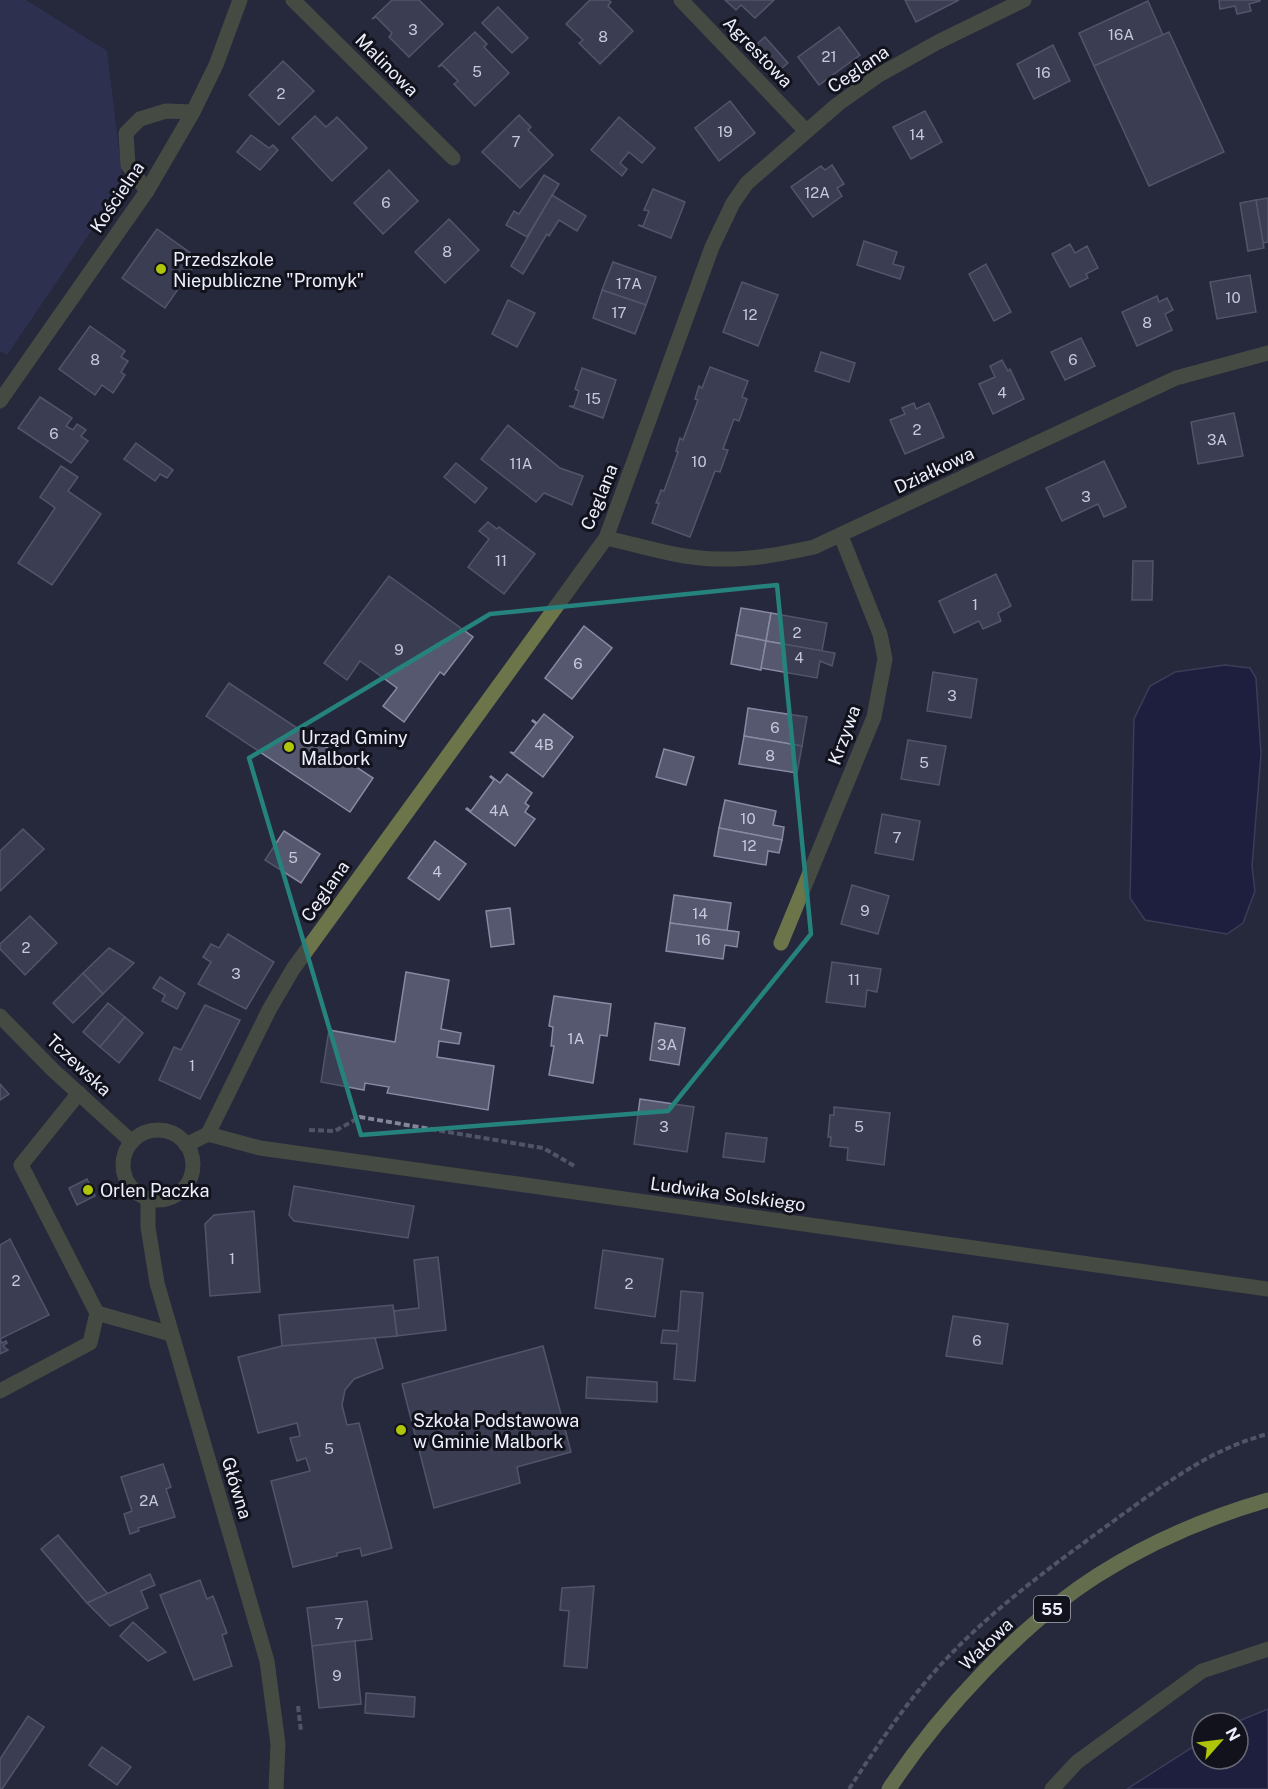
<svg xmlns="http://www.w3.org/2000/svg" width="1268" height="1789" font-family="'Public Sans',sans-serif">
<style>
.green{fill:#393b69}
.water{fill:#151340;stroke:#565579;stroke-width:1.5}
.building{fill:#55586f;stroke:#878aa3;stroke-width:1.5}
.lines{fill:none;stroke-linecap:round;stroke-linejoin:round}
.path{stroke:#858799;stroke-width:4;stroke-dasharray:6 3;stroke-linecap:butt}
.service{stroke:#6c7549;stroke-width:15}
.minor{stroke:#6c7549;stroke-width:15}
.tertiary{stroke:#6c7549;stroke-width:15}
.primary{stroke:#aebf60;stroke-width:15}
.marked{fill:none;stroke:#25827c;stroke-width:4.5;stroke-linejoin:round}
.poi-dot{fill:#aec509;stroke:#11121b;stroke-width:2}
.labels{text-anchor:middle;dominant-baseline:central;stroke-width:6;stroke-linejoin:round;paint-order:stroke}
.number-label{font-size:15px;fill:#c7c9da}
.shield{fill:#11121b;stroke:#abadb9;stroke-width:1.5}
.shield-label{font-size:16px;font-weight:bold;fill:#edeffd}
.street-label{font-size:18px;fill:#edeffd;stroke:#11121b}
.poi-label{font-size:18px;fill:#edeffd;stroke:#11121b;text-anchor:start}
</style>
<rect width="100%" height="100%" fill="#26283d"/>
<!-- green -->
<polygon class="green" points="0,0 26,0 107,51 123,184 7,355 0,351"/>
<!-- water -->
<g class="water">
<polygon points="1225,665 1250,668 1256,678 1261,754 1252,866 1255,891 1243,923 1227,934 1145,920 1130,898 1134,719 1150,686 1175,672"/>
<polygon points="1268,1709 1268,1789 1127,1789 1202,1741 1202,1759 1238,1759 1238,1723 1234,1723"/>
</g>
<!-- building -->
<g class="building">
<polygon points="392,0 419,0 443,24 409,57 389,37 392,33 376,17 372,19"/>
<polygon points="590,0 608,0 611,2 608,6 633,31 600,64 579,43 583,40 566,24"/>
<polygon points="725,0 774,0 755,18 741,5 736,10"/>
<polygon points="905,0 959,0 916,22"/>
<polygon points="1219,0 1260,0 1260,1 1249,4 1251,11 1237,14 1235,6 1220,9"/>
<polygon points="1148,1 1163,35 1094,66 1079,33"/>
<polygon points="498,7 528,38 512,53 482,23"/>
<polygon points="839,27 860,55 819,85 798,57"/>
<polygon points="475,32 487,44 484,47 509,73 475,106 454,84 458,81 442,65 438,67"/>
<polygon points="1169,32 1224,152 1149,186 1094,66"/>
<polygon points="765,37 788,63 774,75 751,49"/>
<polygon points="1053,45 1070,81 1034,99 1017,64"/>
<polygon points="283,61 314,91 279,125 249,95"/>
<polygon points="730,101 755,133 719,161 695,128"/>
<polygon points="925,111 942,142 911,159 893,127"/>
<polygon points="519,115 531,127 528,130 553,155 520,188 482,152"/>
<polygon points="315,116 326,127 337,117 367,148 332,181 292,138"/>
<polygon points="619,117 655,148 642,163 629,152 620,163 627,169 622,176 591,150"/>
<polygon points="251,135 269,148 273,145 278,150 260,170 237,152"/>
<polygon points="832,165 844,184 837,188 842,196 813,217 791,187 821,166 825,170"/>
<polygon points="389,170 418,201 383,234 354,203"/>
<polygon points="544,175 559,184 527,237 506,225 514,211 519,214"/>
<polygon points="653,189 685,202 671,238 638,225 643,226 649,211 644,210"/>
<polygon points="552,195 586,216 577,231 559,220 549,236 547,234 523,274 511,266"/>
<polygon points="1268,198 1268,242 1263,243 1256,200"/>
<polygon points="1256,200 1264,248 1248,251 1240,203"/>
<polygon points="449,219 479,250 445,283 415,252"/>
<polygon points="157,229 199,259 165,308 122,278"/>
<polygon points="864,241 897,252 893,264 904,267 900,279 857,265"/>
<polygon points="1070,244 1075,253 1087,246 1098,268 1086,274 1088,278 1070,287 1052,254"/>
<polygon points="613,262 656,277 646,305 602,290"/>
<polygon points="986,264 1011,312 994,321 969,274"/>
<polygon points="1250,275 1256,312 1217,319 1210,282"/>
<polygon points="742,282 778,295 758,346 723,332"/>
<polygon points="602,290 646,305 635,334 593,318"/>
<polygon points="1157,296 1159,302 1167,298 1173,310 1165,314 1172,330 1137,346 1122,312"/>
<polygon points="508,300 535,313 517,347 492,334"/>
<polygon points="90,326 125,351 121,357 128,361 121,372 125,375 113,393 102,385 95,395 59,369"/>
<polygon points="1081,338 1095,366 1065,380 1051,352"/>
<polygon points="821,352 855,363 849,382 815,371"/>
<polygon points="1002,360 1008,371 1010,369 1024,399 993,414 979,384 995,377 990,366"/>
<polygon points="710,367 748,381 742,397 747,399 739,421 734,419 723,449 728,450 720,472 715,471 690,537 652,523 659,503 656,503 661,490 664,491 678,452 676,451 680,438 683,440 698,400 695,399 699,386 702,388"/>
<polygon points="582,368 616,380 603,418 569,406 574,406 579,391 575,389"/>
<polygon points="40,397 72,418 66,426 73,430 77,424 86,430 81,436 88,441 71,463 18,428"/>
<polygon points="914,403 916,409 929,403 944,437 905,454 890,420 905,414 902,408"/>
<polygon points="1234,413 1243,456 1198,464 1191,422"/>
<polygon points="508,425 560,468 583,476 572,505 544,493 536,502 481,459"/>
<polygon points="136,443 173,470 167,478 160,474 155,481 124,459"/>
<polygon points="1104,461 1126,507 1104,517 1098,504 1062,521 1046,488"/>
<polygon points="456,463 487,488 475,503 444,477"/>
<polygon points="61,466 78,477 68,491 101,514 52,585 18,563 55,508 40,497"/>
<polygon points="488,522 497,529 499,527 535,554 504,594 468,567 489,539 479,531"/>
<polygon points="1133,561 1153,561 1152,600 1132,600"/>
<polygon points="996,574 1011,606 998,613 1001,621 983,629 979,621 954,633 939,601"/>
<polygon points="389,576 473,637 444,675 440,672 404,722 383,706 397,688 360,661 347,680 324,663"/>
<polygon points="741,608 771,613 766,641 736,635"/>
<polygon points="771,613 827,623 822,651 766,641"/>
<polygon points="584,626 612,648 572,699 545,678"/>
<polygon points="736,635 766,641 761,670 731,664"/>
<polygon points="766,641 835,653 832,666 820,661 817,678 761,668"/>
<polygon points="933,672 977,679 971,718 927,711"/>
<polygon points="229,683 373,778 350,812 206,716"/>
<polygon points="748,708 807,717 802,746 744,736"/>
<polygon points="544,714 573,737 543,777 510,752 514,753 536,724 532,721 533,720 537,723"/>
<polygon points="744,736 802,746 797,773 739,764"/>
<polygon points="908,740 946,746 939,785 901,779"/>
<polygon points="664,749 694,757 686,785 656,777"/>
<polygon points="507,774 532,793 525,803 529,806 525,812 535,819 515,846 466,809 467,808 471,811 494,780 490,777 491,776 500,783"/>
<polygon points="725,800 776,811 773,825 784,827 782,840 719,828"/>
<polygon points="882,814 920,821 913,860 875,853"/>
<polygon points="719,828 782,840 779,853 768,851 766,865 714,856"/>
<polygon points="23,829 44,849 0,891 0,851"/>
<polygon points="284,831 320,854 301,883 265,860"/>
<polygon points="435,841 466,864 439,900 408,878"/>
<polygon points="852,885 889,896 878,934 841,924"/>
<polygon points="674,895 731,903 727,931 670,923"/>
<polygon points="510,908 514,944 491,947 486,911"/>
<polygon points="30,916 57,943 25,975 0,949 0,944"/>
<polygon points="670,923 739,932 737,947 725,945 723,959 666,951"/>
<polygon points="228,934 274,962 246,1009 198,984 211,962 203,957 211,944 219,948"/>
<polygon points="109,948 134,963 103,994 83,973"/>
<polygon points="832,962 881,969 877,992 867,990 865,1007 826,1002"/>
<polygon points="406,972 449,980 441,1029 461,1033 459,1044 439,1041 437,1057 494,1066 488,1110 387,1093 389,1087 365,1083 364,1090 321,1082 329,1030 395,1042"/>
<polygon points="83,973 103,994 73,1023 53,1003"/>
<polygon points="160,977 185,993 177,1009 162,1001 165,995 153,988"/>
<polygon points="554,996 611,1004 607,1036 600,1035 593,1083 549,1075 554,1046 551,1046 553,1027 549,1026"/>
<polygon points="108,1003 125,1017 100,1047 83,1032"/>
<polygon points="205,1005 240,1020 200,1099 159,1080 174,1047 181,1050"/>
<polygon points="125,1017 143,1033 119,1063 100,1047"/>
<polygon points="655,1023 685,1028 679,1065 650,1060"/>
<polygon points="0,1084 9,1094 0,1100"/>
<polygon points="640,1099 694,1107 687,1152 634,1144"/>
<polygon points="834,1107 890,1113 884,1165 847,1160 848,1148 830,1146 831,1137 828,1137 830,1115 834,1115"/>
<polygon points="726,1133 767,1138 764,1162 723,1157"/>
<polygon points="87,1179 95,1196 77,1205 69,1188"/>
<polygon points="294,1186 414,1206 408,1238 294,1221 289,1215"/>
<polygon points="254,1211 260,1292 210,1296 205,1224 214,1215"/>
<polygon points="10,1239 49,1315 0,1339 0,1245"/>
<polygon points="603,1250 663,1259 655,1317 595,1308"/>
<polygon points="438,1257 446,1330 397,1336 394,1311 419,1308 414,1260"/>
<polygon points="681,1291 703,1293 695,1381 674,1379 677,1344 661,1343 663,1330 678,1331"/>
<polygon points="393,1305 397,1336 282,1346 279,1315"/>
<polygon points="953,1316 1008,1324 1002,1364 946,1356"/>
<polygon points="375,1338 383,1368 354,1379 345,1390 342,1405 347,1425 359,1423 392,1548 362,1556 360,1548 337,1553 337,1556 293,1567 271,1481 310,1471 306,1458 297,1461 290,1438 300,1436 297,1423 258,1433 238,1357 282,1346"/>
<polygon points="0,1339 2,1343 6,1341 7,1343 3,1346 8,1350 0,1354"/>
<polygon points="543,1346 571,1452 517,1467 520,1483 434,1508 402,1384"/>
<polygon points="587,1377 657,1382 657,1402 586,1398"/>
<polygon points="163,1464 171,1487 166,1489 175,1517 138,1528 139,1531 130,1534 124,1514 132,1511 121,1477"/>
<polygon points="58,1535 108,1594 87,1603 41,1549"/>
<polygon points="150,1574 155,1585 141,1591 148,1608 110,1626 87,1603"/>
<polygon points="200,1580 207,1599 213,1596 227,1633 222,1635 232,1666 194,1680 160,1595"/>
<polygon points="594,1586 587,1668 564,1666 569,1611 560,1610 562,1588"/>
<polygon points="367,1601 372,1639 312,1646 307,1608"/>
<polygon points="133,1622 166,1652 148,1661 120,1636"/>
<polygon points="355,1641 361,1704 319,1708 312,1646"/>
<polygon points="366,1693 415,1697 414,1717 365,1713"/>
<polygon points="28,1716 44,1727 2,1789 0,1789 0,1759"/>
<polygon points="102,1747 131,1767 117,1785 89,1765"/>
</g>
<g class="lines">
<!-- path -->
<g class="path">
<polyline points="309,1130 335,1131 360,1117 543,1148 576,1167"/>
<polyline points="298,1706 301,1731"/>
<path d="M849 1789C874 1751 899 1713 929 1678 983 1615 1052 1566 1119 1517 1165 1484 1212 1448 1268 1434"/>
</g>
<!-- service -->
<g class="service">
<polyline points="147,191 128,165 126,133 140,119 166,111 193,112"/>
<polyline points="97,1313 171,1334"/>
<polyline points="0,1391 90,1343 97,1313 21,1165 79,1093"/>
<polyline points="1052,1789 1077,1762 1202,1671 1268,1649"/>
</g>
<!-- minor -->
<g class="minor">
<polyline points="293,0 453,158"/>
<polyline points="681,0 806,131"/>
<polyline points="0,401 147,191 193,112 216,65 240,0"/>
<path d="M606 538C643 546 680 559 718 559 751 560 782 554 814 547L1176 378 1268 353"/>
<polyline points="781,943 874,717 885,659 880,634 841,536"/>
<polyline points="208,1134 269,1010 293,969 606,538 712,247 733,203 747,183 838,104 879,75 938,42 1024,0"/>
</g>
<!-- tertiary -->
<g class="tertiary">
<polyline points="0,1016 53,1070 132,1142"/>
<circle cx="158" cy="1165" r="35"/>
<polyline points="186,1145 208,1134 260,1148 1268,1289"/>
<polyline points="148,1199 148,1227 157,1283 267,1661 278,1744 276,1789"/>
</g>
<!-- primary -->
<path class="primary" d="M889 1789C939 1713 1021 1624 1098 1575 1150 1542 1209 1517 1268 1500"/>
</g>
<!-- marked area -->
<path d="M0 0H1268V1789H0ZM777 585 811 934 668 1111 361 1135 249 758 490 614Z" fill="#26283d" fill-opacity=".55" fill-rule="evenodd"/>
<path class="marked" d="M777 585 811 934 668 1111 361 1135 249 758 490 614Z"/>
<!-- markers -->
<g class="poi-dot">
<circle cx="161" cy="269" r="6"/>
<circle cx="289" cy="747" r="6"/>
<circle cx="88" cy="1190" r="6"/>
<circle cx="401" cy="1430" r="6"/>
</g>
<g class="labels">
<!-- number labels -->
<g class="number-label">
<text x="413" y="29">3</text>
<text x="1121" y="34">16A</text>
<text x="603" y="36">8</text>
<text x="829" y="56">21</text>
<text x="477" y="71">5</text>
<text x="1043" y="72">16</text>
<text x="281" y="93">2</text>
<text x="725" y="131">19</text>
<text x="917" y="134">14</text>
<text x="516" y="141">7</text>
<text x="817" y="192">12A</text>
<text x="386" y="202">6</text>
<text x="447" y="251">8</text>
<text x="629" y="283">17A</text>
<text x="1233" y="297">10</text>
<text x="619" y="312">17</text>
<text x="750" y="314">12</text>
<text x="1147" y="322">8</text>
<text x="95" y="359">8</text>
<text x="1073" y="359">6</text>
<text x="1002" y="392">4</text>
<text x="593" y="398">15</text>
<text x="917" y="429">2</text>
<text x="54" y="433">6</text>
<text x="1217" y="439">3A</text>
<text x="699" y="461">10</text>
<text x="521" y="463">11A</text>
<text x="1086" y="496">3</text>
<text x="501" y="560">11</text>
<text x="975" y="604">1</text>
<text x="797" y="632">2</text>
<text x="399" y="649">9</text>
<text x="799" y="657">4</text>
<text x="578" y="663">6</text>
<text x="952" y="695">3</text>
<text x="775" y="727">6</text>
<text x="544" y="744">4B</text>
<text x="770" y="755">8</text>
<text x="924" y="762">5</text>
<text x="499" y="810">4A</text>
<text x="748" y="818">10</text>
<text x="897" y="837">7</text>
<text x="749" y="845">12</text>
<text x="293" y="857">5</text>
<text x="437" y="871">4</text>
<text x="865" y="910">9</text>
<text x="700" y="913">14</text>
<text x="703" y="939">16</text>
<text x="26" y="947">2</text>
<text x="236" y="973">3</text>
<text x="854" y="979">11</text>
<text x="576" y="1038">1A</text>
<text x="667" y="1044">3A</text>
<text x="192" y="1065">1</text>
<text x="664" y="1126">3</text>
<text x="859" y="1126">5</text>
<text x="232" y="1258">1</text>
<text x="16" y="1280">2</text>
<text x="629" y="1283">2</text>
<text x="977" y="1340">6</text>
<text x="329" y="1448">5</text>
<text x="149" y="1500">2A</text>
<text x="339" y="1623">7</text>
<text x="337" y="1675">9</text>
</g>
<!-- shield labels -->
<rect class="shield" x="1034" y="1596" width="36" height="26" rx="4.5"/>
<g class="shield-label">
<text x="1052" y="1609">55</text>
</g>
<!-- street labels -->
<g class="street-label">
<text transform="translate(758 52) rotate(46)">Agrestowa</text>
<text transform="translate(387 65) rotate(45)">Malinowa</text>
<text transform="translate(858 69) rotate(-34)">Ceglana</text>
<text transform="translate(117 197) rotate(-56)">Kościelna</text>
<text transform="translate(934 470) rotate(-25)">Działkowa</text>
<text transform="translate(599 497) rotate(-68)">Ceglana</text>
<text transform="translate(844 735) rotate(-70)">Krzywa</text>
<text transform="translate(325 891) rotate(-55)">Ceglana</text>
<text transform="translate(79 1065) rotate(43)">Tczewska</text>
<text transform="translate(728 1194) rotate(8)">Ludwika Solskiego</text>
<text transform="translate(237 1488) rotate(73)">Główna</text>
<text transform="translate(986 1644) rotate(-44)">Wałowa</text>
</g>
<!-- poi labels -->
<g class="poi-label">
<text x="173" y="259">Przedszkole<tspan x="173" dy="21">Niepubliczne "Promyk"</tspan></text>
<text x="301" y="737">Urząd Gminy<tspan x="301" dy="21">Malbork</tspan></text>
<text x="100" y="1190">Orlen Paczka</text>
<text x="413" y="1420">Szkoła Podstawowa<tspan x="413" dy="21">w Gminie Malbork</tspan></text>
</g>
</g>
<!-- north arrow -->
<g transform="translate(1220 1741) rotate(62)"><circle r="28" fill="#11121b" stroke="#696a75" stroke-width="1.5"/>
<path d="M0-4.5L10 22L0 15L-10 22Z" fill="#aec509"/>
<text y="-9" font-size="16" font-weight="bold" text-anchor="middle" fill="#edeffd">N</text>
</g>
</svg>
